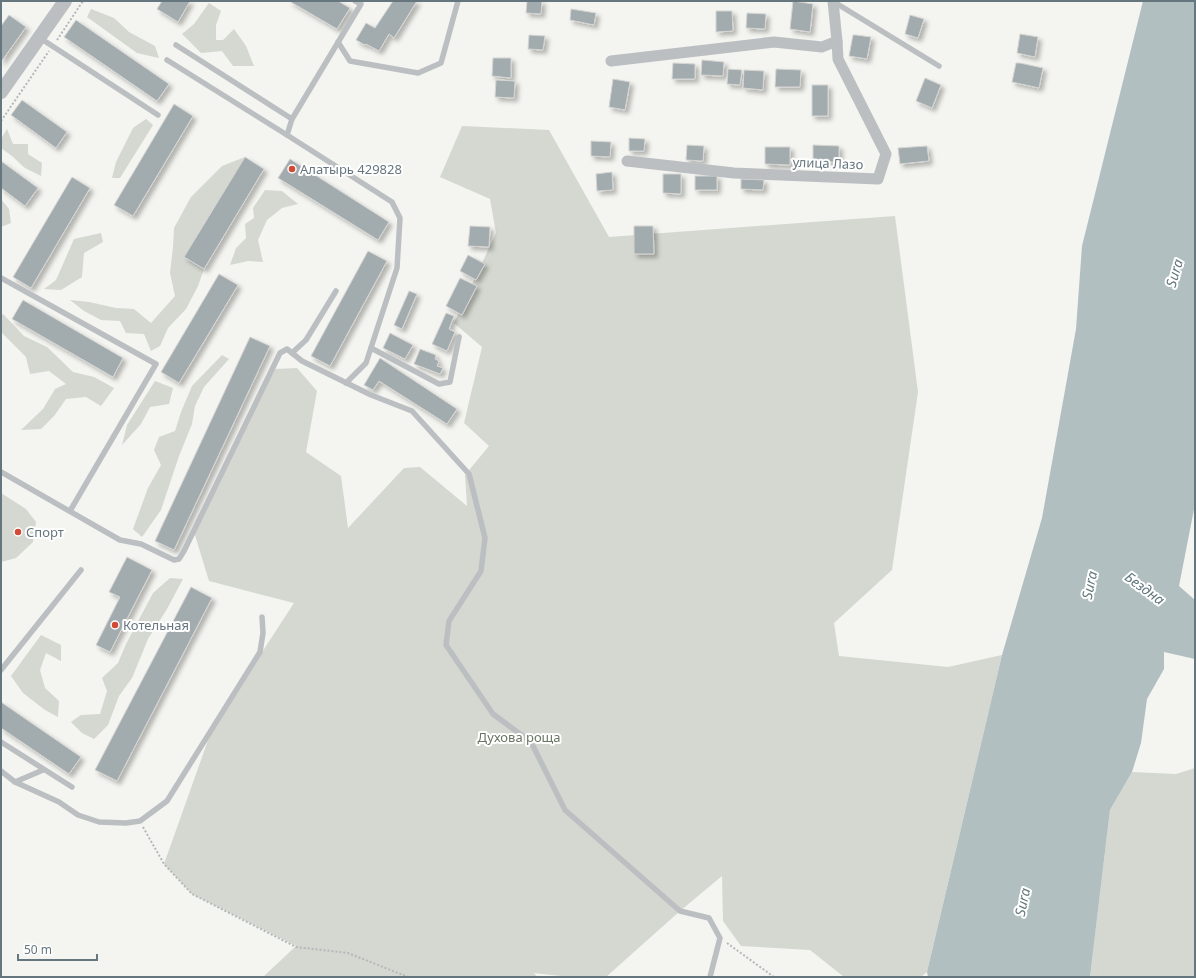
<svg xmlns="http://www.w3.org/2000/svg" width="1196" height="978" font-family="'Noto Sans',sans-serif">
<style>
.green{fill:#d4d8d0}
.water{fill:#b1bfc1}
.building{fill:#a2abae;stroke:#d5d5d3;filter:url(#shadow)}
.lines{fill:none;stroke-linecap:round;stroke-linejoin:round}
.path{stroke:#b5b8ba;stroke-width:2;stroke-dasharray:2 2;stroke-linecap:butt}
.service{stroke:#bbbfc2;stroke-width:5.5}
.minor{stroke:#bbbfc2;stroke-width:11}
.tertiary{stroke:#bbbfc2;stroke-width:14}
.poi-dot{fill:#d14b34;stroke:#fff;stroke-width:1.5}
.labels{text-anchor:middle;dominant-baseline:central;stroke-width:4;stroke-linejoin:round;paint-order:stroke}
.street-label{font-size:13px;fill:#66767e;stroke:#fff}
.poi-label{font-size:13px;fill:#66767e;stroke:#fff;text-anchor:start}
.park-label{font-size:13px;fill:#697664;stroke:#fff}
.water-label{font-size:14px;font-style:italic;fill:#62777c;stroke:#fff}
</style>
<defs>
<filter id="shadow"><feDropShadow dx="3.5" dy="3.5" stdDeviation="2" flood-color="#0004"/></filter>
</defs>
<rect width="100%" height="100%" fill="#f4f4f0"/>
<!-- green -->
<g class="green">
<polygon points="209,3 221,11 216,25 216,40 223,40 234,29 246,46 254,66 233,66 222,51 201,53 182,34 194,24"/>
<polygon points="91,9 114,18 129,32 155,46 159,58 137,53 87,17"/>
<polygon points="146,119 153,125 120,178 112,178 116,162 133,128"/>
<polygon points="462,126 549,130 609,237 895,216 918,392 892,570 834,623 839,656 948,667 1002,655 927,972 921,977 844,977 810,950 741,946 723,921 722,876 680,911 606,977 570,977 534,973 537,977 263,977 296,946 192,894 164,864 212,729 294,603 209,581 194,532 275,369 297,368 317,391 306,452 341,476 348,528 404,468 420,467 467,506 465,475 489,446 464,423 482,347 454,323 496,233 490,199 440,177"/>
<polygon points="7,129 13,144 28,144 28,154 42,163 41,176 25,168 12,156 1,148 1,139"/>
<polygon points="245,157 184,257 204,269 198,286 186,309 168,328 160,346 151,351 144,334 126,333 120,321 101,320 84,311 70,300 89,302 116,308 134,309 151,323 175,296 170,273 173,247 174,228 191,197 222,166"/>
<polygon points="265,190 282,191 298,204 282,208 267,220 258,240 263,262 248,261 230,265 236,248 246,238 245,224 254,218 253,208"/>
<polygon points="1,199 9,209 11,223 1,227"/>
<polygon points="101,233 103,242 84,253 82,277 61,290 44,289 56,280 74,239"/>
<polygon points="3,314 24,336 47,347 73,372 94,377 114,388 101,406 86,397 66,399 54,416 41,429 21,430 43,409 55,389 66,384 49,371 30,374 26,357 1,332 1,316"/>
<polygon points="222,355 229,359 204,387 195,406 192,424 179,456 161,510 142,537 133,529 148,488 161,465 154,450 159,437 175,431 181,412 192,386"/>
<polygon points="155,381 173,388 169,404 150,407 141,424 122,445 127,425"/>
<polygon points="1,493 26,509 36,522 33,542 16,558 1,562"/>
<polygon points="170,578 183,579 167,609 148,639 132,678 119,696 108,725 94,739 82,733 71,722 81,715 100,714 107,691 102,678 118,663 126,644 153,593"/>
<polygon points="41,635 61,645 61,661 46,653 40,670 45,688 59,701 58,717 45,710 23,693 11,676"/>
<polygon points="1195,768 1195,977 1090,977 1110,810 1132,772 1176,774"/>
</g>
<!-- water -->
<polygon class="water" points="1143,1 1195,1 1195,504 1179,586 1195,600 1195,659 1164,652 1164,669 1147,699 1141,743 1132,772 1110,810 1090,977 928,977 927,972 1002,655 1042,518 1076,329 1082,246"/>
<!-- building -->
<g class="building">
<polygon points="162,1 190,1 178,22 157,9"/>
<polygon points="289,1 338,1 350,8 337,29"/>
<polygon points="393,1 417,1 394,38 389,34 379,51 366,44 365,45 356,40 366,23 375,28"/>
<polygon points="527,1 542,1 541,14 526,13"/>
<polygon points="793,1 813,4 810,32 790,29"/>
<polygon points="571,9 596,13 594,25 570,20"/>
<polygon points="716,11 732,11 733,31 716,32"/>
<polygon points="747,13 766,14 765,29 746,28"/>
<polygon points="9,15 26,27 1,62 1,26"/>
<polygon points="910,15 924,19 918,38 905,34"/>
<polygon points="76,20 169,84 157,101 64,37"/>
<polygon points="1020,34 1038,37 1035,57 1017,53"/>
<polygon points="529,35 545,36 543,50 528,49"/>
<polygon points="853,35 856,35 871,37 867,59 849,56"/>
<polygon points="493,58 511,58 511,78 492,76"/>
<polygon points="702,60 724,62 723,76 701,75"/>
<polygon points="673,63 695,64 695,79 672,79"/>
<polygon points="1016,63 1020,63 1043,68 1039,88 1012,82"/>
<polygon points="728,69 742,70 740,85 727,84"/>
<polygon points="776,69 801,70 800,87 775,87"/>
<polygon points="744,70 764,71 763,90 743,88"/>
<polygon points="925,78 941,85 932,108 916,101"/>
<polygon points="613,79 630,82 625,110 609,107"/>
<polygon points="496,80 515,81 514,98 495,97"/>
<rect x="812" y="85" width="16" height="31"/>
<polygon points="22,100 67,132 56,148 11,115"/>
<polygon points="174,104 193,116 133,216 114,205"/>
<polygon points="629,138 645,139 644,151 629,151"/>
<polygon points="591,141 611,142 610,157 591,156"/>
<polygon points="687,145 704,146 703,161 686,160"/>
<polygon points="813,145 839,146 839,162 813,162"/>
<polygon points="927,146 929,161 900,164 898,148"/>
<polygon points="765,147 790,147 790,165 765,164"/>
<polygon points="245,157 264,169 204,269 184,257"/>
<polygon points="290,159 389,222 378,240 278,178"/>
<polygon points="1,161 38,188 25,206 1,188"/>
<polygon points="612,172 613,190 597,191 596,174"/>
<polygon points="663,174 681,174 681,194 663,193"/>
<rect x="695" y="176" width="22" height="14"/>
<polygon points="72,177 90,188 31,288 13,277"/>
<polygon points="741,179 764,180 763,190 741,189"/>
<polygon points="470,226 490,227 489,247 468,246"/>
<polygon points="634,226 653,226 654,254 634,254"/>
<polygon points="368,251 387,261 330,366 311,356"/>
<polygon points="468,255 485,264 476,280 460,271"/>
<polygon points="219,274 238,285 179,383 161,372"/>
<polygon points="460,278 477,286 462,315 446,306"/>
<polygon points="409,291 417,294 402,329 394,325"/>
<polygon points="23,300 123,358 113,377 12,319"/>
<polygon points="446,313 454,316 449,329 455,332 447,351 432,344"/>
<polygon points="390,333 413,345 405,359 383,348"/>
<polygon points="250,337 270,346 174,550 155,541"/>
<polygon points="420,349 436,355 435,359 439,361 437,366 443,368 440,374 414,364"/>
<polygon points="380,358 457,409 447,424 379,381 373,390 364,385"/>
<polygon points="127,557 152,570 110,652 96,645 120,597 109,592"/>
<polygon points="191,587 212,598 117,781 95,770"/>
<polygon points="1,702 81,757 69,774 1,728"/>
</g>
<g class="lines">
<!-- path -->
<g class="path">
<polyline points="57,40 83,1"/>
<polyline points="1,121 49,51"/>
<polyline points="143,827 164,864 192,894 296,947 348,953 408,977"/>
<polyline points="727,943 774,977"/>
</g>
<!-- service -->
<g class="service">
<polyline points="834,2 939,66"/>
<polyline points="40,38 158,115"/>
<polyline points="338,42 350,61 418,73 441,63 458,1"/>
<polyline points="176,45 292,119"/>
<polyline points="167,60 287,135"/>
<polyline points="1,278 156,364 70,511"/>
<polyline points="336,291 306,340 292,353 302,361 371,395 412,411 469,474 485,538 481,571 449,621 446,645 493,714 531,742 565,810 680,911 709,918 720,938 710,977"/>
<polyline points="371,348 439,384 450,382 459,337"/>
<polyline points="346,383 366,363 397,268 400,218 392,202 287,135 292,119 361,4 355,1"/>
<polyline points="1,472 120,540 141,544 174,560 179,559 184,551 280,353 287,349 292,353"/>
<polyline points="1,670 81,570"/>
<polyline points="1,742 72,787"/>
<polyline points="1,771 15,782 59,802 78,815 99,822 126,823 140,821 167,801 260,652 263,633 262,617"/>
<polyline points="15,782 43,770"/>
</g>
<!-- minor -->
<g class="minor">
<polyline points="611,61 774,42 822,47 837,41 833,1"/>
<polyline points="627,161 734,173 878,179 886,154 838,59 837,41"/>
</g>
<!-- tertiary -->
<polyline class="tertiary" points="1,92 65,1"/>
</g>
<!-- markers -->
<g class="poi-dot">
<circle cx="292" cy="169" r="4"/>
<circle cx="18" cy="532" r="4"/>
<circle cx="115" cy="625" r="4"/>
</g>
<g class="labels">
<!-- street labels -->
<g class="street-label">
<text transform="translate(828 163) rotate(2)">улица Лазо</text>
</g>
<!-- poi labels -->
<g class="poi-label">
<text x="300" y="169">Алатырь 429828</text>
<text x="26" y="532">Спорт</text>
<text x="123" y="625">Котельная</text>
</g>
<!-- park labels -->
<g class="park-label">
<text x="519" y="737">Духова роща</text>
</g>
<!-- water labels -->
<g class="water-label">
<text transform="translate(1174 273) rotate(-74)">Sura</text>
<text transform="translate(1089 585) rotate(-78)">Sura</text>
<text transform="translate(1145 588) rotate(36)">Бездна</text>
<text transform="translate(1022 902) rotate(-78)">Sura</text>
</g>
</g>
<!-- border -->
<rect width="1196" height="978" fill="none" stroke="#66767e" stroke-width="4"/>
<!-- scale -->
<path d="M18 954v6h79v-6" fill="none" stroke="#66767e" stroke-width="2"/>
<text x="24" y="954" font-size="12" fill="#66767e" stroke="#ffffff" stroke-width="3" paint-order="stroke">50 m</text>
</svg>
